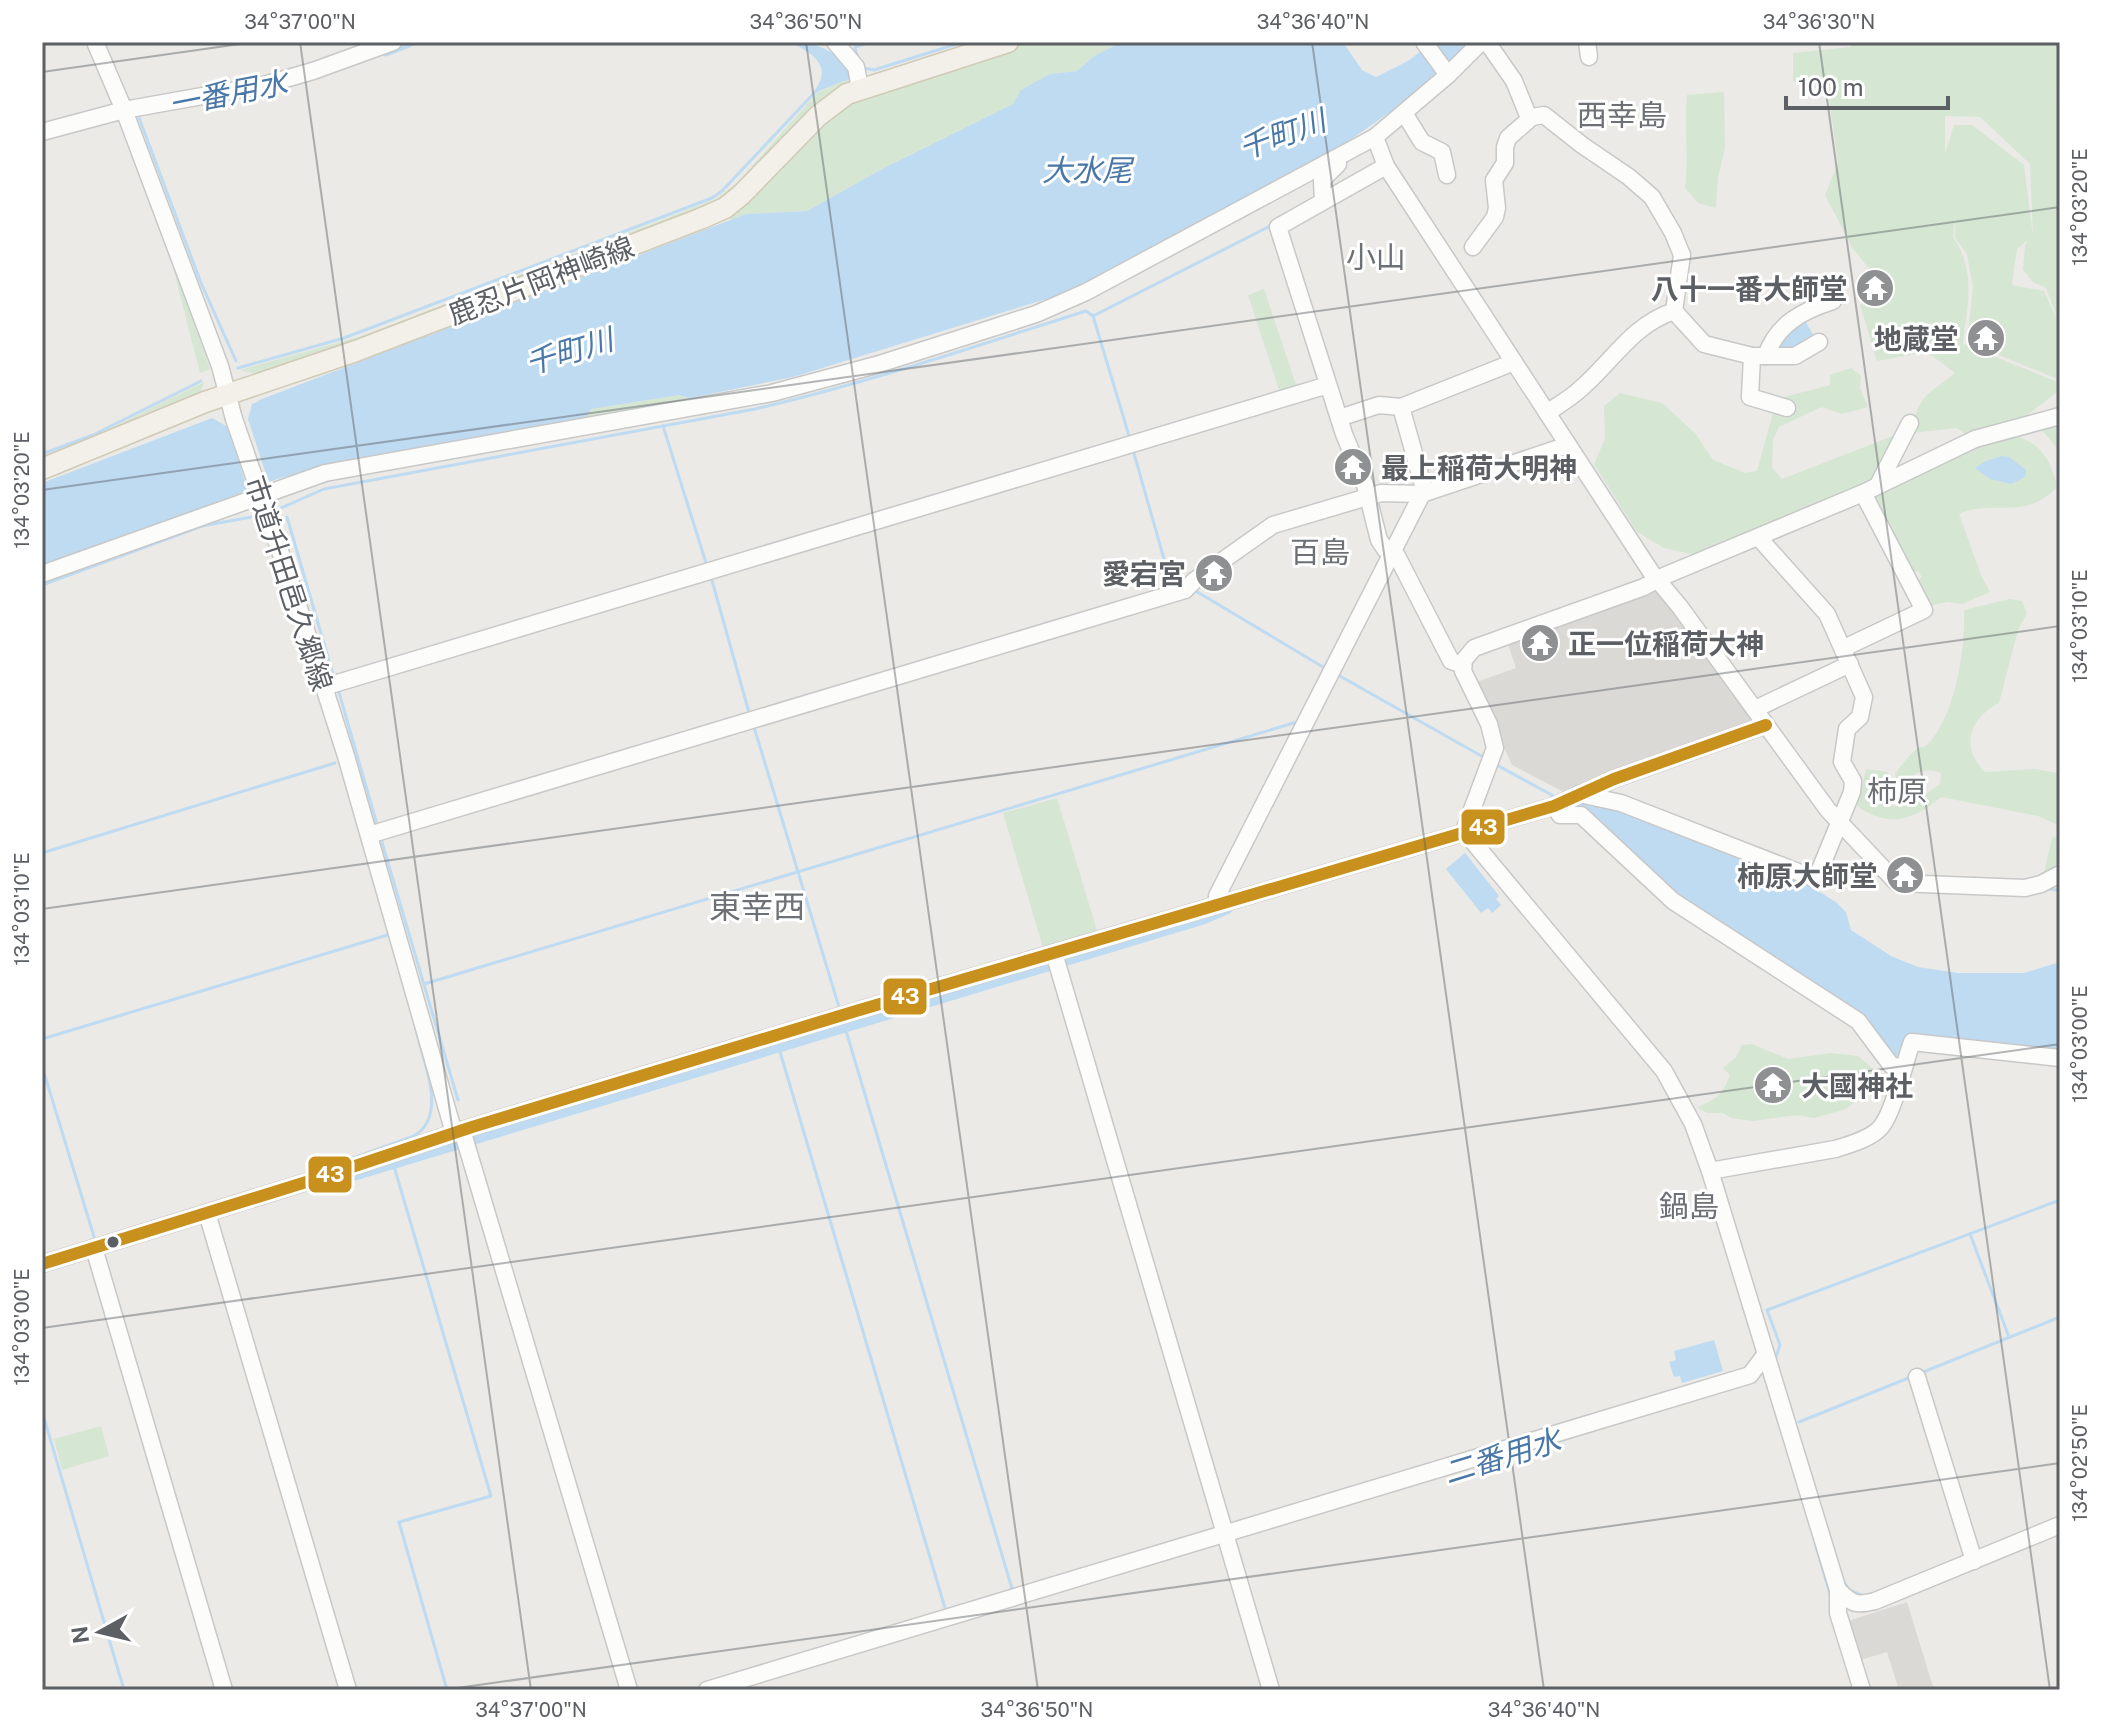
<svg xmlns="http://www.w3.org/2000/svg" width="2102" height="1732" font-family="'Public Sans','Noto Sans JP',sans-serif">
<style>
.industrial{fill:#dbd9d6}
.green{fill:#d5e6d3;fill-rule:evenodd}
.water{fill:#bedbf2}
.pier{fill:#ebeae6}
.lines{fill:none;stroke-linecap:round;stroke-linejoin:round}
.stream{stroke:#bedbf2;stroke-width:3}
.canal{stroke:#bedbf2;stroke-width:11}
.minor-casing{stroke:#c8c8c8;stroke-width:19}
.major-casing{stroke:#d1cab6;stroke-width:23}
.minor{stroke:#fcfcfb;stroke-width:16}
.major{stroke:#f2f0e8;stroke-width:20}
.bus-1-casing{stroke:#fff;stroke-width:18}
.bus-1{stroke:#c8911e;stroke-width:12}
.ticks{fill:none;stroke:#5c5f63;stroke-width:2;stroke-opacity:0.45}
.bus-dot{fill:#5c5f63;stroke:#fff;stroke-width:3}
.labels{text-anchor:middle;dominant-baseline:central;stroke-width:6;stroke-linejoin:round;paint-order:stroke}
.street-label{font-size:28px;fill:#5c5f63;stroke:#fff}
.poi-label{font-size:28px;font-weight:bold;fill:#5c5f63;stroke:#fff;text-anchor:end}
.water-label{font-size:30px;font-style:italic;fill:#4977a7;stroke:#fff}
.neighbourhood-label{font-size:30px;fill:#6d7175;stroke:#fff}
.quarter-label{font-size:32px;fill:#6d7175;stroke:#fff}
.line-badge{stroke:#fff;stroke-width:3}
.badge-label{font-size:22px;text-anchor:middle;font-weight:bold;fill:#fff}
.neatline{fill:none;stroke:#5c5f63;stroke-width:3}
.ticks-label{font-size:20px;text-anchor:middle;fill:#5c5f63}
</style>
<rect width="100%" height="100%" fill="#ebeae6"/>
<!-- industrial -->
<g class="industrial">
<polygon points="1656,589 1664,591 1757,726 1569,795 1512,765 1474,683 1516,668 1507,641"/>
<polygon points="1907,1602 1934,1690 1899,1690 1887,1652 1857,1661 1845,1622"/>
</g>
<!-- green -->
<g class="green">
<polygon points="1025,42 1122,42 1094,56 1077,71 1050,74 1013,104 882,169 807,211 746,214 731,220 728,216 825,120 865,92"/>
<path d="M1856 42H2060V94L2056 95 2060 128V315H2056L2046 288 2033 282 2023 270 2025 245 2029 239 2017 249 2012 285 2044 291 2056 317 2060 318V380L1967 342 1973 288 1967 254 1955 238 1956 214 1953 237C1977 273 1967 304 1963 344L2060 383V390L2017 423 1968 436 1957 428 1912 433C1917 395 1928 395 1955 373L1927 352 1877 361 1860 305 1883 285 1853 249 1825 195 1838 163 1828 92 1793 81V53L1850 47ZM1945 116 1980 117 2030 164 2033 237 2024 165 1972 125H1954L1945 154Z"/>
<polygon points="843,81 851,81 849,87 723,203 365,341 256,374 240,370 362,336 716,199 738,182 817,93"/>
<path d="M1724 92 1725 147 1718 177 1716 208 1698 203 1685 188C1689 157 1684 127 1687 95Z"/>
<polygon points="169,251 210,369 200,373"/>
<polygon points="1264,289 1298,391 1281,396 1248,295"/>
<polygon points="1851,368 1861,376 1860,388 1868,407 1842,414 1821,407 1779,427 1773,440 1772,468 1782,479 1898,434 1870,480 1696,555 1664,548 1637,532 1594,464 1605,439 1604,406 1620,393 1662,403 1695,433 1713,460 1745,473 1757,471 1773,413 1784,397 1830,385 1830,375"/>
<polygon points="204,382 201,392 42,462 42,457 91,438"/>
<polygon points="679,395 690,398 586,418 591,409"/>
<polygon points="2060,423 2060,451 2041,429"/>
<path d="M2016 436C2041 443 2052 462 2057 487 2025 522 1990 498 1959 514L1981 575 1990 592 1962 604 1948 602 1928 606 1916 582 1922 577 1918 571 1911 573 1873 501V494L1967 450Z"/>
<path d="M2010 599 2022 601 2027 613 2018 630 1999 703C1969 718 1960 748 1985 772L2035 769 2058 773 2060 826 2038 816 1941 797C1912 821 1889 828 1857 806L1866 769 1888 772 1890 778 1875 780 1871 791C1896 821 1917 799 1940 784L1941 773C1927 767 1919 771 1907 780L1896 778 1895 773C1902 766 1909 754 1917 749 1924 744 1921 750 1928 744 1955 716 1966 647 1964 610Z"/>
<polygon points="1057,798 1098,934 1044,951 1003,813"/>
<polygon points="2060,835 2060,871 2042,881 2052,838"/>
<path d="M1752 1044 1788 1059 1831 1053 1858 1056 1880 1075 1869 1095 1862 1096 1846 1109 1814 1118 1797 1115 1753 1121 1731 1118 1723 1113H1707L1697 1107C1716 1100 1723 1094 1730 1075L1723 1068 1736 1057 1742 1045Z"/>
<polygon points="101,1426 109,1456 62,1470 54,1439"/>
</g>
<!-- water -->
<g class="water">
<path d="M790 42C824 42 838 55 861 79L843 81 817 92 815 90C834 65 810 52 790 42Z"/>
<polygon points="1122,42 1343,42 1362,70 1376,77 1408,61 1433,42 1471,42 1452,63 1446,64 1404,102 1346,143 1069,292 793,377 690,398 679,395 591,409 586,418 280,478 42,568 42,483 746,214 807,211 882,169 1013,104 1021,90 1050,74 1077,71 1094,56"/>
<polygon points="1803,317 1815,338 1792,351 1773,353 1777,341"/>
<polygon points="2002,456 2009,457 2026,470 2025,477 2011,484 1990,479 1975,468 1986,461"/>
<polygon points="1575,798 1620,807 1812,882 1811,886 1837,903 1846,912 1851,930 1891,956 1918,967 1958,973 2024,973 2060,962 2060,1053 1910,1039 1901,1061 1893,1061 1857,1015 1678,899 1563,811"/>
<polygon points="1465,853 1499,896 1496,899 1501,905 1492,913 1488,908 1481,913 1446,869"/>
<polygon points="1714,1340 1723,1371 1682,1383 1680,1376 1674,1377 1669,1362 1676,1360 1674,1351"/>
</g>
<!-- pier -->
<polygon class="pier" points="257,397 259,401 252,404 248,419 270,487 249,494 229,431 226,426 209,416"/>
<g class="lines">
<!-- stream -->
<g class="stream">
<polyline points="1025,42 1030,42"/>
<polyline points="858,59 855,47 868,43"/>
<polyline points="863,68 874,70 963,42"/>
<polyline points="138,115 201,283 236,361"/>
<polyline points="1093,316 1272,225"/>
<polyline points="238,368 344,338 712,198 722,191 818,89"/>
<polyline points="663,426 707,566"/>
<polyline points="1133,450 1164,559 1186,582"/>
<polyline points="42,454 93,435 201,381"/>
<path d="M274 511 324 489 755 409C867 383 976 346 1086 311L1093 316 1130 439"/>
<polyline points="287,517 334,678"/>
<polyline points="711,577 750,716"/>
<polyline points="42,585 202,526 263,515"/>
<polyline points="1194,590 1328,670"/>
<polyline points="1338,675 1485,758"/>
<polyline points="338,689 378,828"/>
<polyline points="754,727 839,1007"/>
<polyline points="1495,764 1559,799"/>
<polyline points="381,839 458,1100"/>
<polyline points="42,853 335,763"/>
<polyline points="2046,888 2060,891"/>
<polyline points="424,984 1297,722"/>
<polyline points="844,1024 1013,1592"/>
<polyline points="42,1039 391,934"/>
<polyline points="778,1045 945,1608"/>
<polyline points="42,1066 95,1240"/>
<polyline points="393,1163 491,1496 399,1522 447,1690"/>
<path d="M331 1166 414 1136C450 1114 421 1058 415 1025"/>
<polyline points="1970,1234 2009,1337"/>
<polyline points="1775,1360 1780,1345 1767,1310 2060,1200"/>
<polyline points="1921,1373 2060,1317"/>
<polyline points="42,1411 124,1690"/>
<polyline points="1799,1422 1911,1377"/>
<polyline points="1815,1543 1831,1597"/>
<polyline points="1843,1580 1849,1590 1861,1595"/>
</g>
<!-- canal -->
<g class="canal">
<polyline points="386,51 409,42"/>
<polyline points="345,1178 1203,919 1227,909"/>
</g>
<!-- minor casing -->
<g class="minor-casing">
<g id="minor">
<polyline points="95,42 124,110 220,366 234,419 291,583 346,756 454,1133"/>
<polyline points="835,42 856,67 860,88"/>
<polyline points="1424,42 1448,75"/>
<polyline points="1481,42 1448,75 1375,137 1386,166 1651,572 1680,607 1828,810 1897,883 2025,888 2041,884 2060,874"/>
<path d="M1487 42 1514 81 1527 113 1532 117 1544 115 1582 145 1629 177 1652 197 1673 233 1682 255 1674 311C1630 326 1612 363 1578 391 1569 399 1557 406 1547 413"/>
<polyline points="1587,42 1589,57"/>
<polyline points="1404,113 1422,142 1442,152 1447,175"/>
<polyline points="42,132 124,110 264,85 313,71 393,42"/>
<polyline points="1386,166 1278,227 1344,434 1365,485 1379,540 1385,549 1397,556 1451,661 1463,665"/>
<polyline points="1323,201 1322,180 1338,164"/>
<polyline points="1473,247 1495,217 1497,208 1494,180 1505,163 1505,147 1508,138 1532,117"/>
<polyline points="1674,311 1704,344 1752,356 1795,356 1819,342"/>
<polyline points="1752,356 1750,397 1787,408"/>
<path d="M1766 356C1777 324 1802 311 1833 301"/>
<polyline points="1339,418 1379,405 1401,407"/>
<polyline points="1878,485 1910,423"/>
<polyline points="42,574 325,473 772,393 876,365 983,331 1036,314 1086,292 1375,137"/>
<polyline points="1844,648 1924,610 1863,493"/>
<polyline points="324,687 1328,385"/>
<polyline points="1755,709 1850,664"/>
<polyline points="1579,794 1621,803 1816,879 1852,792 1853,781 1842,762 1847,729 1860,717 1864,697 1827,614 1758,537"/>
<polyline points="1554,806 1560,815 1581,815 1673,901 1858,1021 1891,1065 1903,1068"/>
<polyline points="1464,831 1664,1071 1693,1124 1710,1171 1838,1590 1838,1613 1862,1690"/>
<polyline points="1464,831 1495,748 1489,724 1463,671 1464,660 1474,648 1644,587 1664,576 1863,493 1975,439 2060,416"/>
<polyline points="369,835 1185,590 1195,580 1273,525 1381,493 1422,494 1423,485 1401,407 1514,362"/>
<polyline points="1217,904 1217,896 1422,494 1568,445"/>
<polyline points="1054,953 1271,1690"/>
<polyline points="462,1130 629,1690"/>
<path d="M1710 1171 1835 1149C1848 1145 1871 1139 1881 1127 1894 1111 1904 1064 1912 1042L2060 1058"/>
<polyline points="207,1213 348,1690"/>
<polyline points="94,1248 224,1690"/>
<polyline points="42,1264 319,1178 472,1127 856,1011 1554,806 1614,779 1766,725"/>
<polyline points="1917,1377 1974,1561"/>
<path d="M1838 1590C1853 1604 1855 1606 1875 1601L2060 1525"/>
<polyline points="707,1690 1750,1375 1765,1355"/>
</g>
</g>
<!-- major casing -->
<g class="major-casing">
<polyline id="major" points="42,469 205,402 356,351 700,219 725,208 741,195 818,116 847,94 1008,42"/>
</g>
<!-- minor -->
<use href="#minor" class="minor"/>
<!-- major -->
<use href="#major" class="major"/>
<!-- bus-1 casing -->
<g class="bus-1-casing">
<polyline id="bus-1" points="42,1264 319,1178 472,1127 856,1011 1554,806 1614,779 1766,725"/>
</g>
<!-- bus-1 -->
<use href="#bus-1" class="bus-1"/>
</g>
<!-- ticks -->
<path class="ticks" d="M300 42 531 1690M806 42 1038 1690M1312 42 1544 1690M1819 42 2050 1690M42 72 254 42M42 490 2060 207M42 909 2060 626M42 1328 2060 1044M443 1690 2060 1463"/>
<!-- icons -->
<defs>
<g id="temple-disc" transform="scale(2)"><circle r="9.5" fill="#8e9091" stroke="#fff"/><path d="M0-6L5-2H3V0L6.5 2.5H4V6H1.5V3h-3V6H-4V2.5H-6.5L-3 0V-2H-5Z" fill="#fff"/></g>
</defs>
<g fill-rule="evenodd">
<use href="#temple-disc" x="1875" y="288"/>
<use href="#temple-disc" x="1986" y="338"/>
<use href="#temple-disc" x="1353" y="467"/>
<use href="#temple-disc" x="1214" y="573"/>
<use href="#temple-disc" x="1540" y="643"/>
<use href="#temple-disc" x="1905" y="875"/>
<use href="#temple-disc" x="1773" y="1085"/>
</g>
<!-- markers -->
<circle class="bus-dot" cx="113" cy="1242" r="7"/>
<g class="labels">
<!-- street labels -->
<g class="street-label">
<text transform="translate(541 280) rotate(-21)">鹿忍片岡神崎線</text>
<text transform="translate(289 583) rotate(72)">市道升田邑久郷線</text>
</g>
<!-- poi labels -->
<g class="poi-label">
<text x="1847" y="288">八十一番大師堂</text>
<text x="1958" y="338">地蔵堂</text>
<text x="1381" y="467" text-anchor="start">最上稲荷大明神</text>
<text x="1186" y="573">愛宕宮</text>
<text x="1568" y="643" text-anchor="start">正一位稲荷大神</text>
<text x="1877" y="875">柿原大師堂</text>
<text x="1801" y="1085" text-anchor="start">大國神社</text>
</g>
<!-- water labels -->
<g class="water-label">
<text transform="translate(228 93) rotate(-11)">一番用水</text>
<text transform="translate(1282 134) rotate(-20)">千町川</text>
<text x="1087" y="170">大水尾</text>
<text transform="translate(569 351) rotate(-17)">千町川</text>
<text transform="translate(1502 1456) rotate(-17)">二番用水</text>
</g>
<!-- neighbourhood labels -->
<g class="neighbourhood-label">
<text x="1622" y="115">西幸島</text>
<text x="1376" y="257">小山</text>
<text x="1320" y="552">百島</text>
<text x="1897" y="791">柿原</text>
<text x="1689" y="1206">鍋島</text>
</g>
<!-- quarter labels -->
<g class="quarter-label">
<text x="757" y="906">東幸西</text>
</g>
</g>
<g class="line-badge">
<rect x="1460" y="808" width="46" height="38" rx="8" fill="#c8911e"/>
<rect x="882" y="977" width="46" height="39" rx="8" fill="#c8911e"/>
<rect x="307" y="1155" width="46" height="39" rx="8" fill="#c8911e"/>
</g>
<g class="badge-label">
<text x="1483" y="835">43</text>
<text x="905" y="1004">43</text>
<text x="330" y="1182">43</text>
</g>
<!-- border -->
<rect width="2102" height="1732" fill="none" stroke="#ffffff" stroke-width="88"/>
<!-- north arrow -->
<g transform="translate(100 1632) rotate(262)" stroke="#ffffff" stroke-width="6" paint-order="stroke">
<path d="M0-6L14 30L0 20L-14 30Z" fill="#5c5f63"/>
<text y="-12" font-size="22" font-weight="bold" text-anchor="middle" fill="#5c5f63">N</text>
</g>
<!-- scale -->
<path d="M1786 96v12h162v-12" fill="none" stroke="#5c5f63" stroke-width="4"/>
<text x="1798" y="96" font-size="24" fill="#5c5f63" stroke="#ffffff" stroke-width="6" paint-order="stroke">100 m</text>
<rect x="44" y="44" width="2014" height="1644" class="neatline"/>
<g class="ticks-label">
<text x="300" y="29">34°37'00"N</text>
<text x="806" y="29">34°36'50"N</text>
<text x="1313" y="29">34°36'40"N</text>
<text x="1819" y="29">34°36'30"N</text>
<text transform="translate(2080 207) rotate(-90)" y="7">134°03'20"E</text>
<text transform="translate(22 490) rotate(-90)" y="7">134°03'20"E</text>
<text transform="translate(2080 626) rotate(-90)" y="7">134°03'10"E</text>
<text transform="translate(22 909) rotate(-90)" y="7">134°03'10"E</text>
<text transform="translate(2080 1044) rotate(-90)" y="7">134°03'00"E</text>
<text transform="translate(22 1327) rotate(-90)" y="7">134°03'00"E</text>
<text transform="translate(2080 1463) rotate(-90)" y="7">134°02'50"E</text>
<text x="531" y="1717">34°37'00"N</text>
<text x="1037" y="1717">34°36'50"N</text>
<text x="1544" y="1717">34°36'40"N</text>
</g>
</svg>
